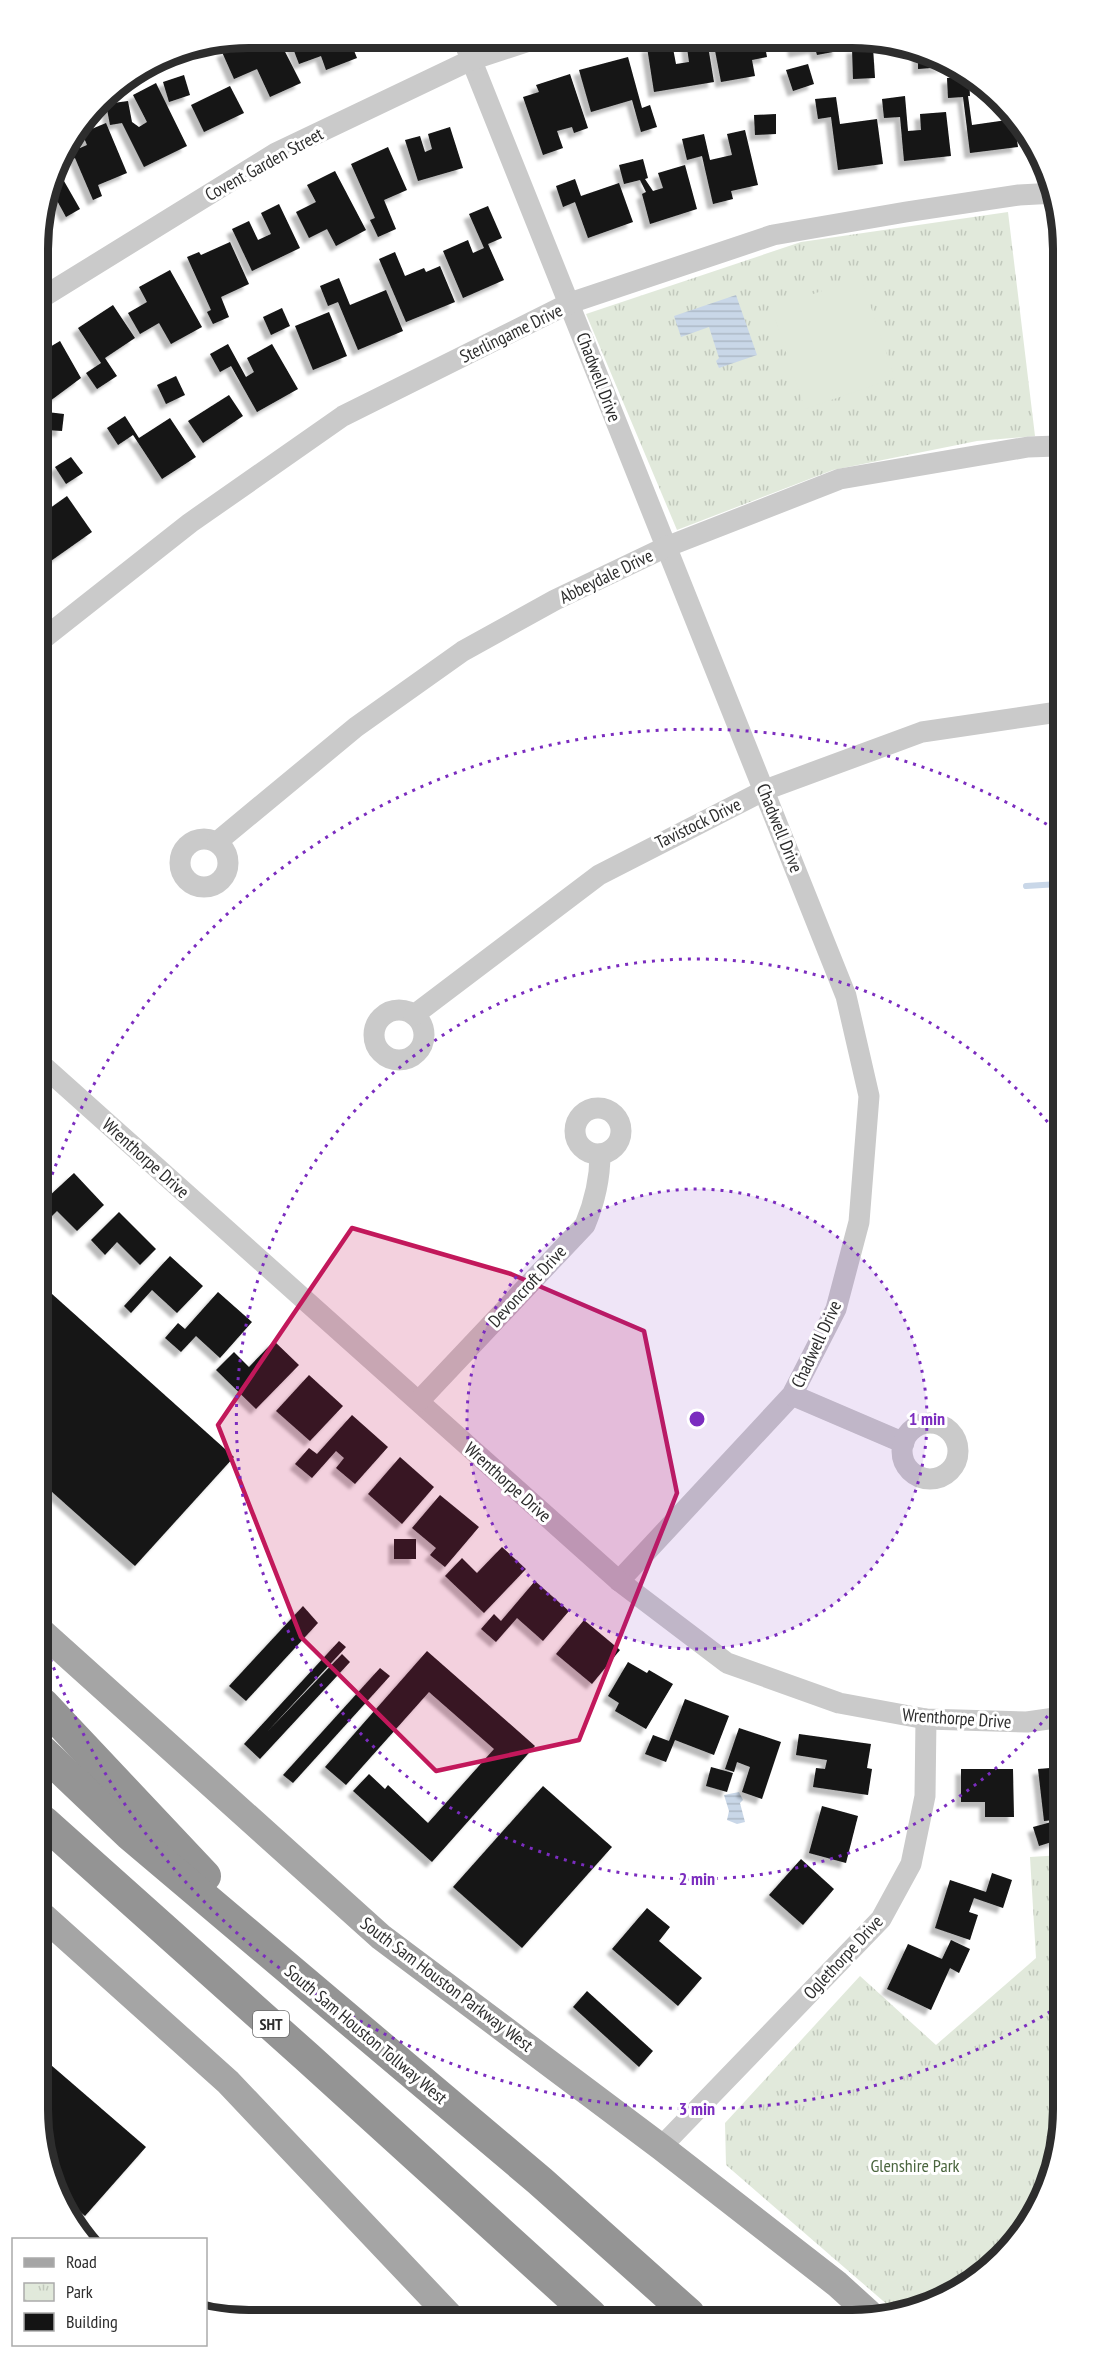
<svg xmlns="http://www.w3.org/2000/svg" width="1101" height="2358" font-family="'PT Sans Narrow',sans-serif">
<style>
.park{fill:url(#park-tufts)}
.pitch{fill:#e1e9db}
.water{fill:url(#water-rules)}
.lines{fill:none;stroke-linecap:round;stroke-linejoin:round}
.stream{stroke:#c9d7e8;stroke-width:6}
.building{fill:#141414;filter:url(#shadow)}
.minor{stroke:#cacaca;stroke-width:21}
.major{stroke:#a5a5a5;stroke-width:27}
.highway{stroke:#949494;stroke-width:32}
.marked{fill:#c2185b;fill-opacity:0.2;stroke:#c2185b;stroke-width:4.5;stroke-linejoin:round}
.ring{fill:none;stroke:#7b2cbf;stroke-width:3;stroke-dasharray:3 6}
.labels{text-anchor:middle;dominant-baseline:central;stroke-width:6;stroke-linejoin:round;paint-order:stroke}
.shield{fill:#fff;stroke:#6c6c6c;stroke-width:1.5}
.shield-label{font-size:16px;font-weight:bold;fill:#2d2d2d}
.street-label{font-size:18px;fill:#2d2d2d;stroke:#fff}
.park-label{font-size:18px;fill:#4a653e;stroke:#fff}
.rim{fill:none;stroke:#2d2d2d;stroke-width:8}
.centre{fill:#7b2cbf;stroke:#fff;stroke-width:3}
.ring-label{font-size:18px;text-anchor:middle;font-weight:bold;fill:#7b2cbf;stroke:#fff;stroke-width:6;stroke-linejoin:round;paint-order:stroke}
</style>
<defs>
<pattern id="park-tufts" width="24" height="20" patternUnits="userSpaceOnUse" patternTransform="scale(1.5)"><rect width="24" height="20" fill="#e1e9db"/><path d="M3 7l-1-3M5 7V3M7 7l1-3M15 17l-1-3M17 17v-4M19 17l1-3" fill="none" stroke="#c1c8bc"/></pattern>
<pattern id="water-rules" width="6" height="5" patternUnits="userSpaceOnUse" patternTransform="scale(1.5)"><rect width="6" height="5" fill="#c9d7e8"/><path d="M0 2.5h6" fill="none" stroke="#adb9c7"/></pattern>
<filter id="shadow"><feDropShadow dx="-5.5" dy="5.5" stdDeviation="1.5" flood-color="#0004"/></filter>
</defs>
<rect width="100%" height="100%" fill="#fff"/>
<!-- park -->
<g class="park">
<polygon points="1008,212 1035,436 977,441 833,470 677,530 586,314 801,242"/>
<polygon points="1062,1855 1063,2123 1048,2190 1020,2238 970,2285 907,2313 897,2313 726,2165 725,2123 860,1976 936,2045 1036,1958 1030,1857"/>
</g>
<!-- pitch -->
<polygon class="pitch" points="861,278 895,378 805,409 771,308"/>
<!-- water -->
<g class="water">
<polygon points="736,295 757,355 719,368 716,361 719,358 709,327 681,337 674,316"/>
<polygon points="739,1792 743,1800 740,1803 745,1822 737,1824 727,1820 729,1811 724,1795"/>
</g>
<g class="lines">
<!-- stream -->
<polyline class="stream" points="1026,886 1059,884"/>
</g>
<!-- building -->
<g class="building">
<polygon points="255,38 278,38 301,83 270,97 257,69 234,79 222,52"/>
<polygon points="304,38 349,38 357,58 326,70 321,56 299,64 291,43"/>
<polygon points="686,40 707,40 714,82 654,92 647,47 672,43 676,64 689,62"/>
<polygon points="713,40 764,41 767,57 752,60 755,76 721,82"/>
<polygon points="792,41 837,41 838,51 817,55 815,48 794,52"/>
<polygon points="873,47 875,78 853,79 852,48"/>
<polygon points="918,54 919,54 945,67 918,69"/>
<polygon points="628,57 642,108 650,105 657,127 641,132 632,100 591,112 579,70"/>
<polygon points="808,64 814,84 793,91 786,70"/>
<polygon points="570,74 588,128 574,133 572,127 557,131 563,148 543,155 523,97 539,92 536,85"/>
<polygon points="184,75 190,95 169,102 163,82"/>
<polygon points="965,77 969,79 970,96 968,96 972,125 1014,119 1018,147 970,153 963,97 948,98 947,78"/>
<polygon points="156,83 187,146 144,167 122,123 110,125 106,104 128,101 132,122 139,127 147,122 133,95"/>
<polygon points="230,86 244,113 204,132 191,105"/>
<polygon points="905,96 908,131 921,130 920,114 946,112 951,156 904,161 900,117 884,118 882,99"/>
<polygon points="836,97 840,124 877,119 883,164 838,170 831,117 818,119 815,99"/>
<polygon points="776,114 776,134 755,135 754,115"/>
<polygon points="106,123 127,173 98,185 102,196 93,200 75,158 57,165 59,155 75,135 80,148 87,145 82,133"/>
<polygon points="450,127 463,168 418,181 405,140 420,136 425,152 432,149 428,134"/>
<polygon points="745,130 758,185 731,191 733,199 713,204 702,156 687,160 682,139 704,134 710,160 732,155 727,134"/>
<polygon points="388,147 407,190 384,200 396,229 378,237 370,220 375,218 351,164"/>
<polygon points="643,159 648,178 645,179 653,191 663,188 658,173 685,165 697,209 650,224 642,194 646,192 640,180 624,184 619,165"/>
<polygon points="56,167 80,209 66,217 54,195 48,198"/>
<polygon points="335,171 366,230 336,246 327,229 309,238 296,212 316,202 307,185"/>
<polygon points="575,179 581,196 619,183 633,222 588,238 575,202 563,207 556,186"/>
<polygon points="279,204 300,248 252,271 232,229 249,221 258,240 271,234 261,213"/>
<polygon points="488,206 502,238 488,244 504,280 463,298 443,251 468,240 473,253 484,248 469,214"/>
<polygon points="230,242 249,284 221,297 229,317 213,324 207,312 211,310 187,257 199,252 201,255"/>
<polygon points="395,252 405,276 424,268 426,272 440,266 455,302 406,322 379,259"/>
<polygon points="170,270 202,327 171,344 159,323 140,334 128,313 147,302 139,287"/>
<polygon points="339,278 350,305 386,290 403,331 358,350 338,302 328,306 320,286"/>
<polygon points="113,305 135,338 105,358 117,376 97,389 86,373 101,363 78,328"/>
<polygon points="282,308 290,326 271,335 263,317"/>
<polygon points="329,312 347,356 313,370 295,326"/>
<polygon points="60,341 81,378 46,404 39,393 38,373 47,367 38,354"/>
<polygon points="228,344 246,377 254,372 247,358 272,344 298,389 257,412 231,366 220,372 210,354"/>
<polygon points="176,376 185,395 166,404 157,385"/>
<polygon points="229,395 243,416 203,443 188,421"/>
<polygon points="47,412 64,414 62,431 46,430"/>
<polygon points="125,416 139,438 170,418 196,457 162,479 133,435 118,445 107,428"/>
<polygon points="71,457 83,473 66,484 55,467"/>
<polygon points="67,496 92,532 48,563 39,550 39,516"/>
<polygon points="74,1173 104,1205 77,1231 57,1211 41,1227 41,1207 49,1199 47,1198"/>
<polygon points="119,1212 156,1249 140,1265 117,1242 105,1255 91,1240"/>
<polygon points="170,1256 203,1286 177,1313 152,1290 131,1313 124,1306"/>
<polygon points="42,1285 234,1457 135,1566 42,1483"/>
<polygon points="218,1292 252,1322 220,1358 196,1336 181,1352 165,1338 178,1323 185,1329"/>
<polygon points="274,1341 299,1365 256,1409 216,1370 234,1352 249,1367"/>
<polygon points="309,1375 343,1406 310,1441 276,1411"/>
<polygon points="352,1415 388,1447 355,1484 336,1468 344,1458 336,1451 312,1478 295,1464 309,1448 317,1454"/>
<polygon points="400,1457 434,1487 402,1524 368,1494"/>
<polygon points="440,1495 479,1527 445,1567 430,1555 436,1548 412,1528"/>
<rect x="394" y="1539" width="22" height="20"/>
<polygon points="502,1547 526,1569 484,1613 445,1576 462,1558 477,1573"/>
<polygon points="535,1581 569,1611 543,1641 517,1618 496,1642 481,1629 494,1614 501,1621"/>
<polygon points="303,1606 318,1623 246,1701 229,1686"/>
<polygon points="584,1620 620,1650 592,1684 556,1654"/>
<polygon points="339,1641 346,1647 267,1732 342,1654 350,1662 260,1759 244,1744"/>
<polygon points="427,1651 535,1746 432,1862 353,1791 369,1774 385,1789 388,1785 428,1823 494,1749 429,1692 346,1785 325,1767"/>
<polygon points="628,1662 647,1673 649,1670 673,1684 646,1729 615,1711 619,1703 608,1696"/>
<polygon points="380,1668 390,1676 293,1783 283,1775"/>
<polygon points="685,1699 729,1716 714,1755 675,1740 666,1762 645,1754 653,1735 669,1741"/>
<polygon points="739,1728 781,1742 762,1799 742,1792 750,1767 737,1762 734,1772 725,1769"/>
<polygon points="799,1734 871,1744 867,1768 872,1769 868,1795 813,1787 816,1768 825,1769 827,1760 796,1755"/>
<polygon points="711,1767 733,1773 727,1792 706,1786"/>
<polygon points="1062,1767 1062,1800 1052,1801 1054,1820 1044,1821 1038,1769"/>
<polygon points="961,1769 1013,1769 1014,1817 985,1817 985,1802 961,1802"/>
<polygon points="543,1786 612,1847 522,1948 453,1887"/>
<polygon points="822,1806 858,1816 846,1863 809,1853"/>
<polygon points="1055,1821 1061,1839 1039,1846 1033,1827"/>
<polygon points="801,1859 834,1889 803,1925 769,1895"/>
<polygon points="992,1873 1012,1880 1003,1908 974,1898 969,1912 978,1915 970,1940 935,1928 950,1880 986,1892"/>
<polygon points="647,1908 670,1927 659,1941 702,1978 678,2006 612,1949"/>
<polygon points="951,1940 970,1949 959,1973 950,1968 931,2010 887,1989 908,1944 942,1959"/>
<polygon points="587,1991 653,2051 639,2067 573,2007"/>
<polygon points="44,2059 146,2147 85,2216 56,2190 45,2164"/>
</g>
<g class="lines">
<!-- minor -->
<g class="minor">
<polyline points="463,39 846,996 869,1096 859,1222 836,1309 792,1395 619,1581"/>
<polyline points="38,300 276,153 471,60 535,39"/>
<polyline points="39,642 190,523 343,416 570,303 773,235 906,212 1019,195 1056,193"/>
<circle cx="204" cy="863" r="24"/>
<polyline points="217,842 356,727 463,651 555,600 666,547 840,479 1028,447 1057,446"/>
<circle cx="399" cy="1035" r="25"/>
<polyline points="414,1015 599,875 765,790 922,732 1058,712"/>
<polyline points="41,1064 619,1581 727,1663 839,1703 926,1719 1027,1722 1062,1717"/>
<circle cx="598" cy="1131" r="23"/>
<polyline points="792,1395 904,1443"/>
<path d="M419 1401 585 1225C595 1201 600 1180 600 1154"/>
<circle cx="930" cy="1451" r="28"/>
<polyline points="661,2147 881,1919 911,1864 925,1796 926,1719"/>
</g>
<!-- major -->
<g class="major">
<polyline points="43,1633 381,1937 661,2147 837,2284 869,2313"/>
<polyline points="44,1917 228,2082 449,2315"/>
</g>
<!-- highway -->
<g class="highway">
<polyline points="43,1704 205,1876"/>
<polyline points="43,1752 129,1834 540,2181 689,2314"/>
<polyline points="44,1822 307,2057 591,2315"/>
</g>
</g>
<!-- marked area -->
<path class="marked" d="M352 1228 511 1274 644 1331 677 1493 579 1740 436 1771 301 1637 218 1425Z"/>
<!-- distance rings -->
<circle cx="697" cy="1419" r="230" fill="#7b2cbf" fill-opacity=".12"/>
<g class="ring">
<circle cx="697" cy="1419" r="230"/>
<path d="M1059 1702A460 460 0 1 1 1059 1136"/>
<path d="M1058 2007A690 690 0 0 1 45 1644M43 1200A690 690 0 0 1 1058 831"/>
</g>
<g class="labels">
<!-- shield labels -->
<rect class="shield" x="253" y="2011" width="36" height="26" rx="4.5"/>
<g class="shield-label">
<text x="271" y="2024">SHT</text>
</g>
<!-- street labels -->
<g class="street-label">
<text transform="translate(264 164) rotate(-29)">Covent Garden Street</text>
<text transform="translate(511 333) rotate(-26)">Sterlingame Drive</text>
<text transform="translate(599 377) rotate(69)">Chadwell Drive</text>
<text transform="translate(606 576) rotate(-26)">Abbeydale Drive</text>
<text transform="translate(698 823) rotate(-26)">Tavistock Drive</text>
<text transform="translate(780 828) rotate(68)">Chadwell Drive</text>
<text transform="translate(146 1158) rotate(42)">Wrenthorpe Drive</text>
<text transform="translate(527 1286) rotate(-47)">Devoncroft Drive</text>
<text transform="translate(816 1344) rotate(-65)">Chadwell Drive</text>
<text transform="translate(508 1482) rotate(42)">Wrenthorpe Drive</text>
<text transform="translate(957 1718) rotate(4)">Wrenthorpe Drive</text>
<text transform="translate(843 1957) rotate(-47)">Oglethorpe Drive</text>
<text transform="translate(447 1984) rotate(37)">South Sam Houston Parkway West</text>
<text transform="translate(366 2034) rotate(40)">South Sam Houston Tollway West</text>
</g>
<!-- park labels -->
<g class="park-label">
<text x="915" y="2165">Glenshire Park</text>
</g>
</g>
<!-- crop -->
<path d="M0 0H1101V2358H0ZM249 48H852A201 201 0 0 1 1053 249V2109A201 201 0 0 1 852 2310H249A201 201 0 0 1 48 2109V249A201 201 0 0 1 249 48Z" fill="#fff" fill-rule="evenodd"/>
<path class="rim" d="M249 48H852A201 201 0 0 1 1053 249V2109A201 201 0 0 1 852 2310H249A201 201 0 0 1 48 2109V249A201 201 0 0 1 249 48Z"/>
<circle cx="697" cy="1419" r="9" class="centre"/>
<g class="ring-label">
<text x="927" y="1425">1 min</text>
<text x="697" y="1885">2 min</text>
<text x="697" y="2115">3 min</text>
</g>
<!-- legend -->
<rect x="12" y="2238" width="195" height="108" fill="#ffffff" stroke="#ababab" stroke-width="1.5"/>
<rect x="24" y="2258" width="30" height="9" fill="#a5a5a5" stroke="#ababab" stroke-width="1.5"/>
<text x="66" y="2268" font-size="18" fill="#2d2d2d">Road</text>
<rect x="24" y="2283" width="30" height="18" fill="url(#park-tufts)" stroke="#ababab" stroke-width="1.5"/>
<text x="66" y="2298" font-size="18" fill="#2d2d2d">Park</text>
<rect x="24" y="2313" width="30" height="18" fill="#141414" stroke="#ababab" stroke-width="1.5"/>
<text x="66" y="2328" font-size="18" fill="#2d2d2d">Building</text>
</svg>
